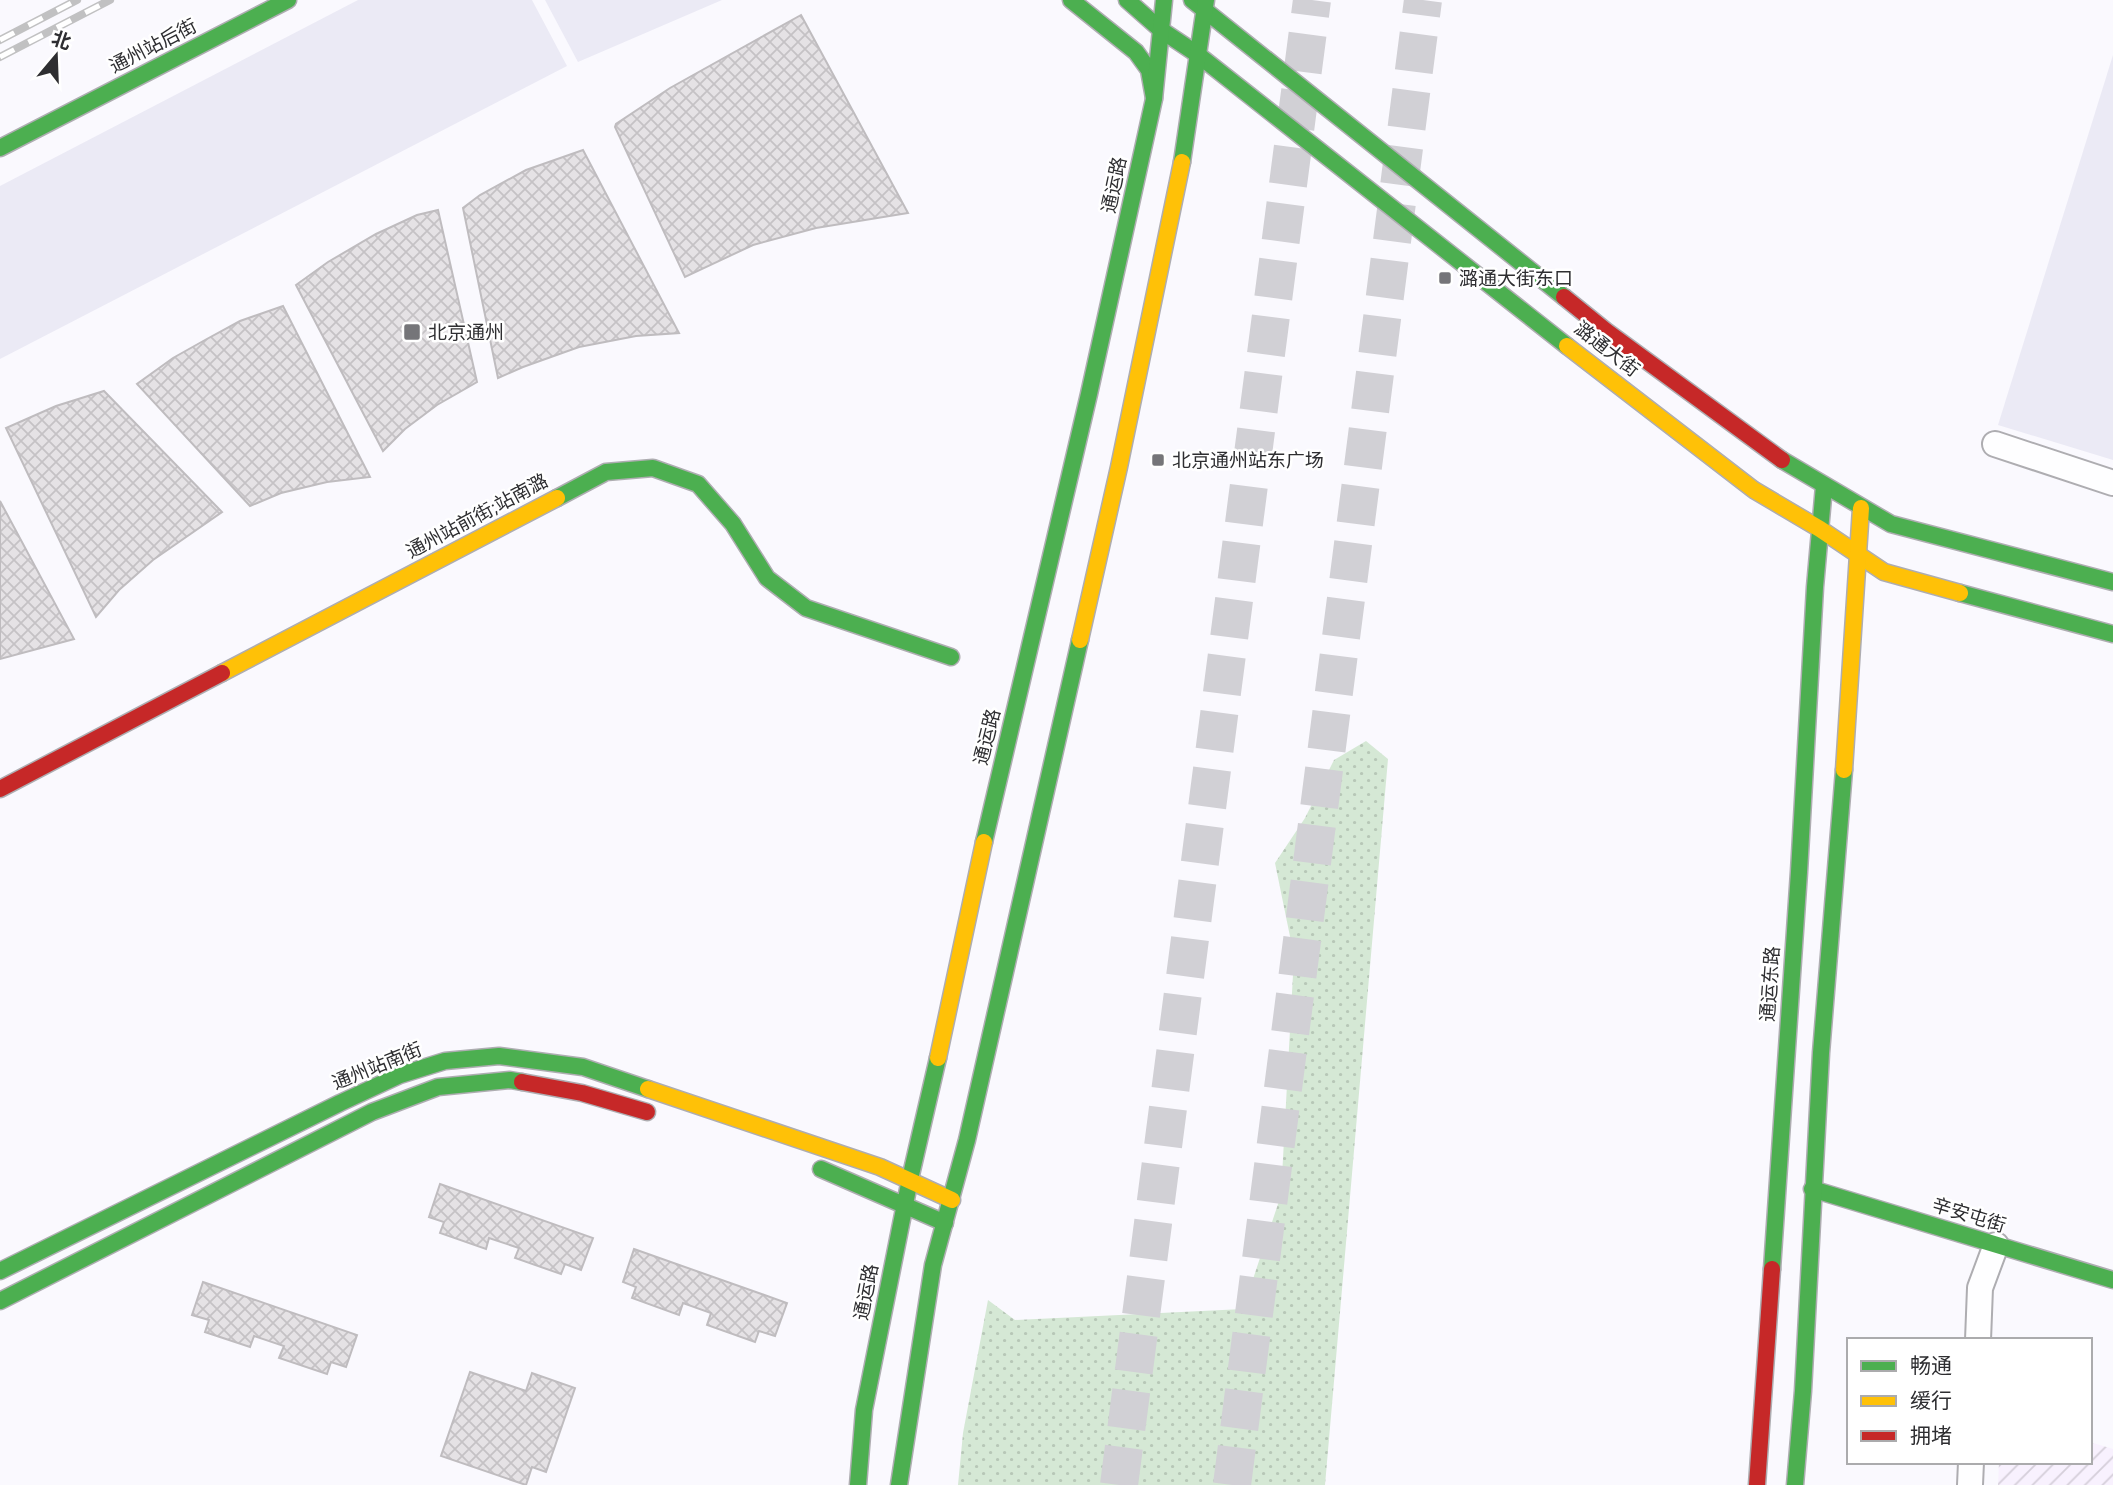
<svg xmlns="http://www.w3.org/2000/svg" width="2113" height="1485" font-family="Figtree,'Noto Sans SC',sans-serif">
<style>
.built{fill:#ebeaf5}
.industrial{fill:url(#industrial-furrows)}
.park{fill:url(#park-dots)}
.building{fill:url(#building-cross-hatch);stroke:#bfbcbf;stroke-width:2}
.lines{fill:none;stroke-linecap:round;stroke-linejoin:round}
.highway-tunnel{stroke:#d1d0d5;stroke-width:38;stroke-dasharray:38 19;stroke-linecap:butt}
.street-casing{stroke:#aeadb1;stroke-width:28}
.fast-casing{stroke:#aeadb1;stroke-width:19}
.slow-casing{stroke:#aeadb1;stroke-width:19}
.jam-casing{stroke:#aeadb1;stroke-width:19}
.street{stroke:#fefeff;stroke-width:24}
.fast{stroke:#4caf50;stroke-width:16}
.slow{stroke:#ffc107;stroke-width:16}
.jam{stroke:#c62828;stroke-width:16}
.rail-casing{stroke:#c1c1c2;stroke-width:8}
.rail{stroke:#fff;stroke-width:5;stroke-dasharray:16;stroke-linecap:butt}
.poi-dot{fill:#757579;stroke:#fff;stroke-width:2.5}
.labels{text-anchor:middle;dominant-baseline:central;stroke-width:5;stroke-linejoin:round;paint-order:stroke}
.street-label{font-size:19px;fill:#2e2e31;stroke:#fff}
.poi-label{font-size:19px;fill:#2e2e31;stroke:#fff;text-anchor:start}
</style>
<defs>
<pattern id="industrial-furrows" width="10" height="10" patternUnits="userSpaceOnUse" patternTransform="scale(1.75)"><rect width="10" height="10" fill="#f8f1fe"/><path d="M-1 1l2-2M0 10L10 0M9 11l2-2" fill="none" stroke="#d5cfda"/></pattern>
<pattern id="park-dots" width="8" height="8" patternUnits="userSpaceOnUse" patternTransform="scale(1.75)"><rect width="8" height="8" fill="#d5e8d5"/><path d="M2 2h.1M6 6h.1" fill="none" stroke="#b7c7b7" stroke-width="1.8" stroke-linecap="round"/></pattern>
<pattern id="building-cross-hatch" width="8" height="8" patternUnits="userSpaceOnUse" patternTransform="scale(1.75)"><rect width="8" height="8" fill="#e5e2e5"/><path d="M0 0l8 8M0 8l8-8" fill="none" stroke="#c5c2c5"/></pattern>
</defs>
<rect width="100%" height="100%" fill="#faf9fe"/>
<!-- built -->
<g class="built">
<polygon points="358,0 532,0 567,66 0,359 0,186"/>
<polygon points="545,0 722,0 578,62"/>
<polygon points="2113,55 2113,460 1998,425"/>
</g>
<!-- industrial -->
<polygon class="industrial" points="2090,1442 2113,1449 2113,1485 1998,1485 1999,1462 2090,1462"/>
<!-- park -->
<polygon class="park" points="1366,741 1388,759 1325,1485 958,1485 963,1433 988,1300 1015,1320 1243,1309 1281,1195 1294,956 1275,863 1305,818 1334,760"/>
<!-- building -->
<g class="building">
<polygon points="801,15 908,213 816,228 753,245 685,277 615,127 616,124 670,88"/>
<polygon points="583,150 679,333 636,336 579,347 523,367 498,378 463,208 480,195 526,170"/>
<polygon points="438,210 477,382 437,405 405,429 383,451 296,285 328,262 376,234 417,215"/>
<polygon points="283,306 370,477 327,482 281,493 250,506 137,384 173,358 205,340 240,321"/>
<polygon points="104,391 222,512 153,560 119,590 96,617 6,428 56,406"/>
<polygon points="0,501 74,639 0,659"/>
<polygon points="440,1184 593,1238 581,1270 565,1264 561,1274 515,1258 519,1248 489,1238 486,1249 440,1233 444,1222 429,1217"/>
<polygon points="634,1249 787,1303 775,1336 759,1331 755,1342 707,1325 711,1313 683,1303 679,1315 632,1298 636,1287 623,1282"/>
<polygon points="203,1282 357,1335 346,1367 331,1362 327,1374 279,1358 284,1346 254,1336 250,1347 205,1332 209,1320 192,1315"/>
<polygon points="470,1372 526,1391 532,1373 575,1388 546,1472 532,1467 526,1485 441,1456"/>
</g>
<g class="lines">
<!-- highway-tunnel -->
<g class="highway-tunnel">
<polyline points="1119,1485 1312,0"/>
<polyline points="1232,1485 1423,0"/>
</g>
<!-- street casing -->
<g class="street-casing">
<g id="street">
<polyline points="1995,444 2113,483"/>
<polyline points="1978,1340 1980,1288 1996,1245"/>
<polyline points="1970,1485 1971,1462"/>
</g>
</g>
<!-- fast casing -->
<g class="fast-casing">
<g id="fast">
<polyline points="1071,0 1136,52 1149,70 1154,98"/>
<polyline points="1127,0 1161,30 1197,54 1567,346"/>
<polyline points="1192,0 1564,297"/>
<polyline points="0,148 288,0"/>
<polyline points="1182,162 1206,0"/>
<polyline points="1782,460 1891,524 2113,582"/>
<polyline points="557,498 606,472 653,468 698,484 733,524 767,578 806,608 951,657"/>
<polyline points="1960,593 2113,634"/>
<polyline points="984,842 1089,394 1154,99 1164,0"/>
<polyline points="821,1169 945,1223"/>
<polyline points="1812,1189 2113,1280"/>
<polyline points="1772,1269 1799,872 1815,587 1824,486"/>
<polyline points="0,1271 340,1103 400,1075 445,1061 499,1056 583,1067 648,1089"/>
<polyline points="0,1301 372,1112 438,1087 510,1080 522,1082"/>
<polyline points="858,1485 864,1410 910,1179 938,1058"/>
<polyline points="899,1485 933,1265 967,1140 1080,640"/>
<polyline points="1795,1485 1803,1391 1821,1053 1844,770"/>
</g>
</g>
<!-- slow casing -->
<g class="slow-casing">
<g id="slow">
<polyline points="1567,346 1754,490 1820,529 1884,572 1960,593"/>
<polyline points="1080,640 1119,467 1182,162"/>
<polyline points="222,673 557,498"/>
<polyline points="1844,770 1861,508"/>
<polyline points="938,1058 984,842"/>
<polyline points="648,1089 880,1167 952,1200"/>
</g>
</g>
<!-- jam casing -->
<g class="jam-casing">
<g id="jam">
<polyline points="1564,297 1606,331 1782,460"/>
<polyline points="0,789 222,673"/>
<polyline points="522,1082 582,1093 647,1112"/>
<polyline points="1757,1485 1772,1269"/>
</g>
</g>
<!-- street -->
<use href="#street" class="street"/>
<!-- fast -->
<use href="#fast" class="fast"/>
<!-- slow -->
<use href="#slow" class="slow"/>
<!-- jam -->
<use href="#jam" class="jam"/>
<!-- rail casing -->
<g class="rail-casing">
<g id="rail">
<polyline points="0,40 77,0"/>
<polyline points="0,57 110,0"/>
</g>
</g>
<!-- rail -->
<use href="#rail" class="rail"/>
</g>
<!-- markers -->
<g class="poi-dot">
<rect x="1438" y="271" width="14" height="14" rx="3.5"/>
<rect x="403" y="323" width="18" height="18" rx="3.5"/>
<rect x="1151" y="453" width="14" height="14" rx="3.5"/>
</g>
<g class="labels">
<!-- street labels -->
<g class="street-label">
<text transform="translate(153 46) rotate(-27)">通州站后街</text>
<text transform="translate(1114 185) rotate(-78)">通运路</text>
<text transform="translate(1607 349) rotate(38)">潞通大街</text>
<text transform="translate(477 516) rotate(-28)">通州站前街;站南潞</text>
<text transform="translate(987 737) rotate(-76)">通运路</text>
<text transform="translate(1770 984) rotate(-86)">通运东路</text>
<text transform="translate(377 1066) rotate(-22)">通州站南街</text>
<text transform="translate(1969 1215) rotate(17)">辛安屯街</text>
<text transform="translate(866 1292) rotate(-79)">通运路</text>
</g>
<!-- poi labels -->
<g class="poi-label">
<text x="1459" y="278">潞通大街东口</text>
<text x="428" y="332">北京通州</text>
<text x="1172" y="460">北京通州站东广场</text>
</g>
</g>
<!-- legend -->
<rect x="1847" y="1338" width="245" height="126" fill="#ffffff" stroke="#ababad" stroke-width="2"/>
<rect x="1861" y="1361" width="35" height="10" fill="#4caf50" stroke="#ababad" stroke-width="2"/>
<text x="1910" y="1373" font-size="21" fill="#2e2e31">畅通</text>
<rect x="1861" y="1396" width="35" height="10" fill="#ffc107" stroke="#ababad" stroke-width="2"/>
<text x="1910" y="1408" font-size="21" fill="#2e2e31">缓行</text>
<rect x="1861" y="1431" width="35" height="10" fill="#c62828" stroke="#ababad" stroke-width="2"/>
<text x="1910" y="1443" font-size="21" fill="#2e2e31">拥堵</text>
<!-- north arrow -->
<g transform="translate(56 56) rotate(19)" stroke="#ffffff" stroke-width="5" paint-order="stroke">
<path d="M0-5L12 26L0 18L-12 26Z" fill="#2e2e31"/>
<text y="-10" font-size="19" font-weight="bold" text-anchor="middle" fill="#2e2e31">北</text>
</g>
</svg>
